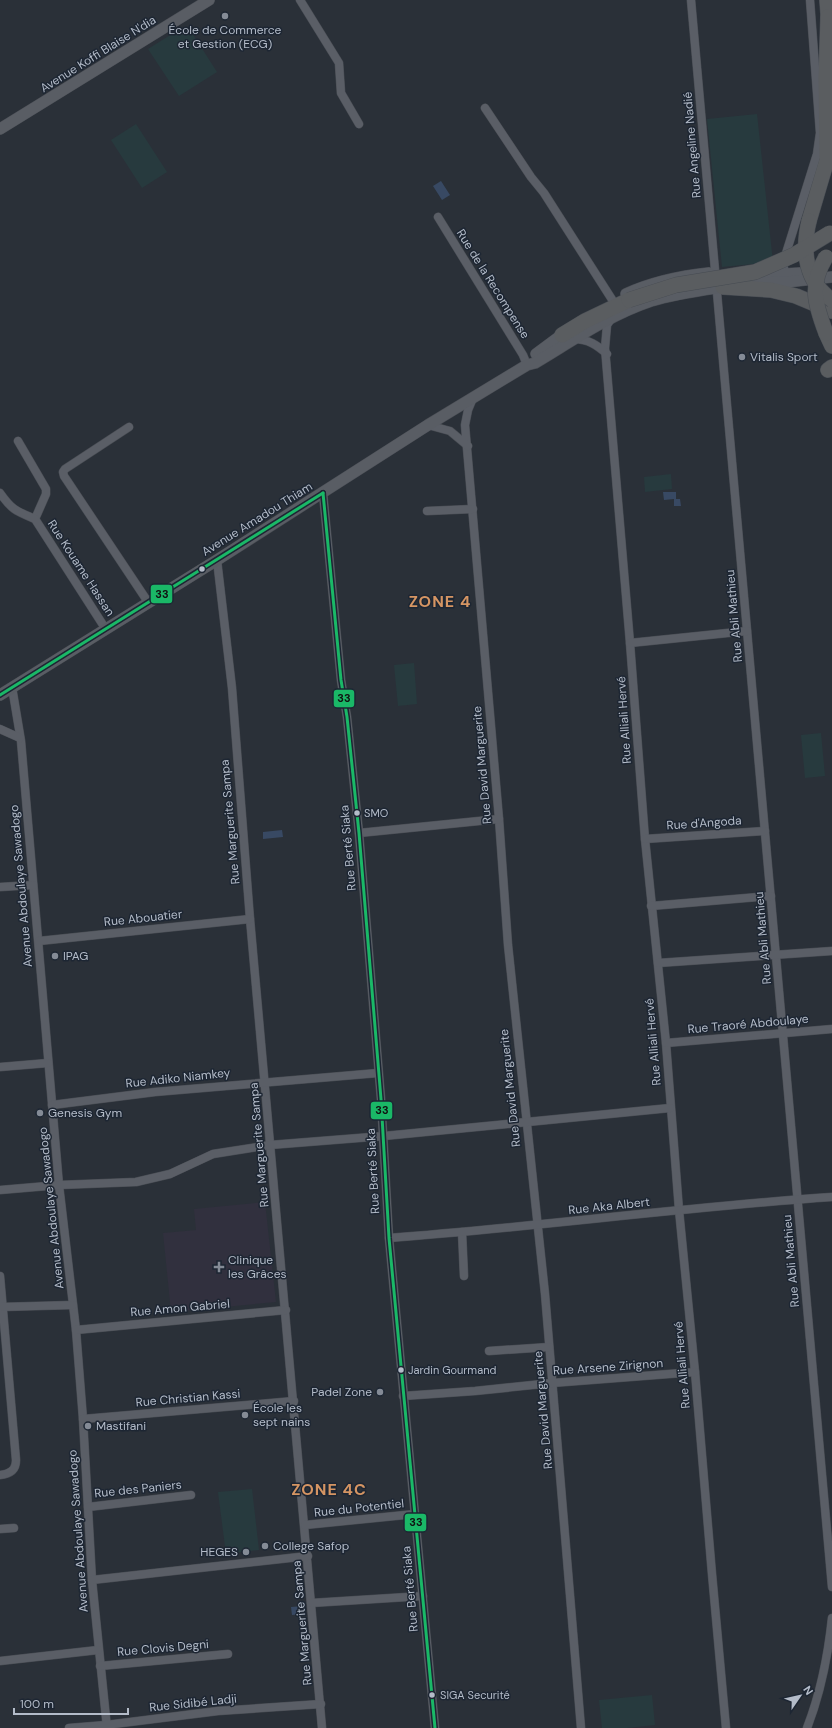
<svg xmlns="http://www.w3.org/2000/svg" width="832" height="1728" font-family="'DM Sans',sans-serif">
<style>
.medical{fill:#31303e}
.green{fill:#273a3e}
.water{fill:#384963}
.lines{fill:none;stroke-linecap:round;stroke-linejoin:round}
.street-casing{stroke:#484c53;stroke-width:9}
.secondary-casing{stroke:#484c53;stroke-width:12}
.highway-casing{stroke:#474c53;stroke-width:16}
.street{stroke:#5a5e66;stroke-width:8}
.secondary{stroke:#595d64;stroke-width:11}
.highway{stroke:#5a5d60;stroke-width:15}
.highway-bridge-casing{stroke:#474c53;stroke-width:16;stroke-linecap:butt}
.highway-bridge{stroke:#5a5d60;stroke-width:15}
.bus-1-casing{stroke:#1d2633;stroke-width:6}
.bus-1{stroke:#1ab867;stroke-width:3}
.poi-dot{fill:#848b96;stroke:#1d2633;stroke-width:1.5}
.bus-dot{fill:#b4bcc9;stroke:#1d2633;stroke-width:1.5}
.labels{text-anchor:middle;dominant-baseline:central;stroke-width:3;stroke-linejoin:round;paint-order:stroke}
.bus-label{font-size:11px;fill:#b4bcc9;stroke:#1d2633;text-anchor:start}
.poi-label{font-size:12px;fill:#b4bcc9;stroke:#1d2633;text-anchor:start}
.street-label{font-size:12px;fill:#b4bcc9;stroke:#1d2633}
.district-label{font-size:16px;font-weight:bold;letter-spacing:1px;fill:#d59563;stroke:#1d2633}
.line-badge{stroke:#1d2633;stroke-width:1.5}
.pale-badge-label{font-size:11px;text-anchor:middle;font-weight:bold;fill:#111}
</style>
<rect width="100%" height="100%" fill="#2a3038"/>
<!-- medical -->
<polygon class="medical" points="265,1202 276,1302 171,1312 163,1233 196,1230 194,1209"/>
<!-- green -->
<g class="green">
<polygon points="180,29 185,29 192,33 217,72 179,96 148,49"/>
<polygon points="757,114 773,262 722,267 707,119"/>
<polygon points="136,124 167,172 142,188 111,140"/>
<polygon points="671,474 672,489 645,492 644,477"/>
<polygon points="414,663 417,704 398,706 394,665"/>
<polygon points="821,733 825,776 805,778 801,735"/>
<polygon points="252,1489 259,1550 226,1554 218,1492"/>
<polygon points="652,1695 655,1725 627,1728 602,1728 599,1700"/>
</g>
<!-- water -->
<g class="water">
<polygon points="441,181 450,195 442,200 433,186"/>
<polygon points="663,492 676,492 676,499 680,499 681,506 674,506 674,499 664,500"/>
<polygon points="282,830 283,837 263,839 263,832"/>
<polygon points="304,1606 305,1614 292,1615 291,1607"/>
</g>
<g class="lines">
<!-- street casing -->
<g class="street-casing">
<g id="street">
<polyline points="300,0 339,63 341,93 359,124"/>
<polyline points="691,0 832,1587"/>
<polyline points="485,108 531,177 544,193 613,301"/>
<polyline points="438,217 523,355 527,365"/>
<polyline points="786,279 783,263 817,154 820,133 810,0"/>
<polyline points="612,318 607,325 605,348 630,643 645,839 666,1043 679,1210 695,1372 712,1574 726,1728"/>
<path d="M574 339C588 339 597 345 607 354"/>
<polyline points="473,398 468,410 465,425 499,819 508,945 545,1294 581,1728"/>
<polyline points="428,425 450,431 468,446"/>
<polyline points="129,427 65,469 63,472 64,476 148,602"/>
<polyline points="18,441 46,489 46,494 35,519"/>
<path d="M0 493C12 510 16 511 35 519L105 628"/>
<polyline points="323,493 341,680 347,717 359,833 381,1099 389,1238 435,1728"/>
<polyline points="427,511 473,509"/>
<polyline points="217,560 232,688 250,919 322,1728"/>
<polyline points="630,643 747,631"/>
<polyline points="12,687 21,741 59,1185 76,1330 83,1419 92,1580 107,1728"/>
<polyline points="0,729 20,738"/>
<polyline points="359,833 499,819"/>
<polyline points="645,839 765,831"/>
<polyline points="0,887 33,885"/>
<polyline points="651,906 771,896"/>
<polyline points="39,941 250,919"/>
<polyline points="658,963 832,951"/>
<polyline points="666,1043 832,1029"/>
<polyline points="0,1067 48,1063"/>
<polyline points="52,1105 155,1092 378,1073"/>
<polyline points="0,1190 59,1185 136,1182 170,1174 213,1154 270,1145 384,1136 670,1108"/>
<polyline points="462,1232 464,1276"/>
<path d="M389 1238C537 1227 684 1207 832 1197"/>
<path d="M0 1276 16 1460C16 1470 10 1474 0 1475"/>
<polyline points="0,1307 73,1305"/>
<polyline points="76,1330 286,1310"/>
<polyline points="489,1351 549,1347"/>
<polyline points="403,1396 475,1391 552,1383 695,1372"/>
<polyline points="83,1419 294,1401"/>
<polyline points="88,1507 191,1495"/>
<polyline points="305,1525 415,1514"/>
<polyline points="0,1529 14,1528"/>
<polyline points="92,1580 308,1556"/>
<polyline points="311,1603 423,1596"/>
<polyline points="0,1661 98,1650"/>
<polyline points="100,1666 228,1654"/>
<polyline points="69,1728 106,1725 218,1711 321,1704"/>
<path d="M807 1728C821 1692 828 1656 832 1618"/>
</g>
</g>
<!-- secondary casing -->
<g class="secondary-casing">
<g id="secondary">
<polyline points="0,129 209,0"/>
<polyline points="756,273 784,274 817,272"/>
<polyline points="756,283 787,282 832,277"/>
<path d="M626 294C652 282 681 276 709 273"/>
<polyline points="536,354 567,331"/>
<path d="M0 695 217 560 428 425 527 365 535 363C572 341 609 315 651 301 677 293 703 290 729 286"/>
</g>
</g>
<!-- highway casing -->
<g class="highway-casing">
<g id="highway">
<polyline points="827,0 829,27"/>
<polyline points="809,221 827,160 826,79 828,17"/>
<polyline points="723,287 771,290 796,296 832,311"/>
<polyline points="826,333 832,346"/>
<polyline points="562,335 585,321 629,300"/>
<polyline points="828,370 832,367"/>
</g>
</g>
<!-- street -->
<use href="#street" class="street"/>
<!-- secondary -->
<use href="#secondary" class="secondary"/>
<!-- highway -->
<use href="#highway" class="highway"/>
<!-- highway-bridge casing -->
<g class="highway-bridge-casing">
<g id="highway-bridge">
<path d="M809 221C802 250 805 282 832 300"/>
<path d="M826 257C809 285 815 304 826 333"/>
<polyline points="629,300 676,285 755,272 794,255 830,233"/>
</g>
</g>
<!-- highway-bridge -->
<use href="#highway-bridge" class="highway-bridge"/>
<!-- bus-1 casing -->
<g class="bus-1-casing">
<g id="bus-1">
<polyline points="323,493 341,680 347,717 359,833 381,1099 389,1238 435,1728"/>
<polyline points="0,695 323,493"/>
</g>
</g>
<!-- bus-1 -->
<use href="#bus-1" class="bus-1"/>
</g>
<!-- markers -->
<g class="poi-dot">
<circle cx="225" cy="16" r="4"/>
<circle cx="742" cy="357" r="4"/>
<circle cx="55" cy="956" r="4"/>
<circle cx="40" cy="1113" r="4"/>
<path d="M217 1261h4v4h4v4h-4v4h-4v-4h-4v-4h4z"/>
<circle cx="380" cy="1392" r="4"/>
<circle cx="245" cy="1415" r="4"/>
<circle cx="88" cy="1426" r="4"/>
<circle cx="265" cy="1546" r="4"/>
<circle cx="246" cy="1552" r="4"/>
</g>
<g class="bus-dot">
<circle cx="202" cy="569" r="3.5"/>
<circle cx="357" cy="813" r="3.5"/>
<circle cx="401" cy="1370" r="3.5"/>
<circle cx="432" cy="1695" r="3.5"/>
</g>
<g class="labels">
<!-- bus labels -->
<g class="bus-label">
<text x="364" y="813">SMO</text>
<text x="408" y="1370">Jardin Gourmand</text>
<text x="440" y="1695">SIGA Securité</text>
</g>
<!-- poi labels -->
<g class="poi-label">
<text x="225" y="30" text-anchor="middle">École de Commerce<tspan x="225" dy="14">et Gestion (ECG)</tspan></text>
<text x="750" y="357">Vitalis Sport</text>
<text x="63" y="956">IPAG</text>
<text x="48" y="1113">Genesis Gym</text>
<text x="228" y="1260">Clinique<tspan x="228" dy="14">les Grâces</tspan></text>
<text x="372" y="1392" text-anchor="end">Padel Zone</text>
<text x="253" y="1408">École les<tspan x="253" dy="14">sept nains</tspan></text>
<text x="96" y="1426">Mastifani</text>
<text x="273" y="1546">College Safop</text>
<text x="238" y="1552" text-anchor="end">HEGES</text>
</g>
<!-- street labels -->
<g class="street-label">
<text transform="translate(98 54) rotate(-32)">Avenue Koffi Blaise N'dia</text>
<text transform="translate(692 145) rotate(-95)">Rue Angeline Nadié</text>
<text transform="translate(493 284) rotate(58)">Rue de la Recompense</text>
<text transform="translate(257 519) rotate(-32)">Avenue Amadou Thiam</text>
<text transform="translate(81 568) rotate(57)">Rue Kouame Hassan</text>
<text transform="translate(734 616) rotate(-95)">Rue Abli Mathieu</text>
<text transform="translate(624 720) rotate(-94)">Rue Alliali Hervé</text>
<text transform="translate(482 765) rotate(-95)">Rue David Marguerite</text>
<text transform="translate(230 822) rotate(-95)">Rue Marguerite Sampa</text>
<text transform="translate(704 823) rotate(-4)">Rue d'Angoda</text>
<text transform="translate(348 848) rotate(-95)">Rue Berté Siaka</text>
<text transform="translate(21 886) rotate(-95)">Avenue Abdoulaye Sawadogo</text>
<text transform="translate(143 918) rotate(-6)">Rue Abouatier</text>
<text transform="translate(763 938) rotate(-95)">Rue Abli Mathieu</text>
<text transform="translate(748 1024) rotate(-5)">Rue Traoré Abdoulaye</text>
<text transform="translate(653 1042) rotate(-95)">Rue Alliali Hervé</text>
<text transform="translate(178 1078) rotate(-6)">Rue Adiko Niamkey</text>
<text transform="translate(510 1088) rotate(-96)">Rue David Marguerite</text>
<text transform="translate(259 1145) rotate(-95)">Rue Marguerite Sampa</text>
<text transform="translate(373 1171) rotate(-93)">Rue Berté Siaka</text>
<text transform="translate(609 1206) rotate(-6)">Rue Aka Albert</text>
<text transform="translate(51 1208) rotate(-96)">Avenue Abdoulaye Sawadogo</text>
<text transform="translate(791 1261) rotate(-95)">Rue Abli Mathieu</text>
<text transform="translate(180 1308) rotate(-5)">Rue Amon Gabriel</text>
<text transform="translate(682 1365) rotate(-95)">Rue Alliali Hervé</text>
<text transform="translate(608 1367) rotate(-4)">Rue Arsene Zirignon</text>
<text transform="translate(188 1398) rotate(-5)">Rue Christian Kassi</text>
<text transform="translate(543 1410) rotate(-95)">Rue David Marguerite</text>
<text transform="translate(138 1489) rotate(-6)">Rue des Paniers</text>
<text transform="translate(359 1508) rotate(-6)">Rue du Potentiel</text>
<text transform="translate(78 1531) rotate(-94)">Avenue Abdoulaye Sawadogo</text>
<text transform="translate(410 1589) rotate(-95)">Rue Berté Siaka</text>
<text transform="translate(302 1623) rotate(-95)">Rue Marguerite Sampa</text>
<text transform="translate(163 1648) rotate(-5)">Rue Clovis Degni</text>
<text transform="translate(193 1703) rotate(-6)">Rue Sidibé Ladji</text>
</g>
<!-- district labels -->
<g class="district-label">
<text x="440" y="601">ZONE 4</text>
<text x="329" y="1489">ZONE 4C</text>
</g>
</g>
<g class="line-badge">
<rect x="150" y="584" width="23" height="20" rx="4" fill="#1ab867"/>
<rect x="333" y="689" width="22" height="19" rx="4" fill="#1ab867"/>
<rect x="370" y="1101" width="23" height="19" rx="4" fill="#1ab867"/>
<rect x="404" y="1513" width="23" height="19" rx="4" fill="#1ab867"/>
</g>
<g class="pale-badge-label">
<text x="162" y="598">33</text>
<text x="344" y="702">33</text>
<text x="382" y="1114">33</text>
<text x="416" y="1526">33</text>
</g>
<!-- north arrow -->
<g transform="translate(800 1696) rotate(56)" stroke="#1d2633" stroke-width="3" paint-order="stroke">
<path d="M0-3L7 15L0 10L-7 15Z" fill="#b4bcc9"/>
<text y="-6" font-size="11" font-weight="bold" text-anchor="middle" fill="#b4bcc9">N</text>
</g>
<!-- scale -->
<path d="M14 1708v6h114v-6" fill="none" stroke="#b4bcc9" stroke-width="2"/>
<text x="20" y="1708" font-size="12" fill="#b4bcc9" stroke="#1d2633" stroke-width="3" paint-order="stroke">100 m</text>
</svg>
